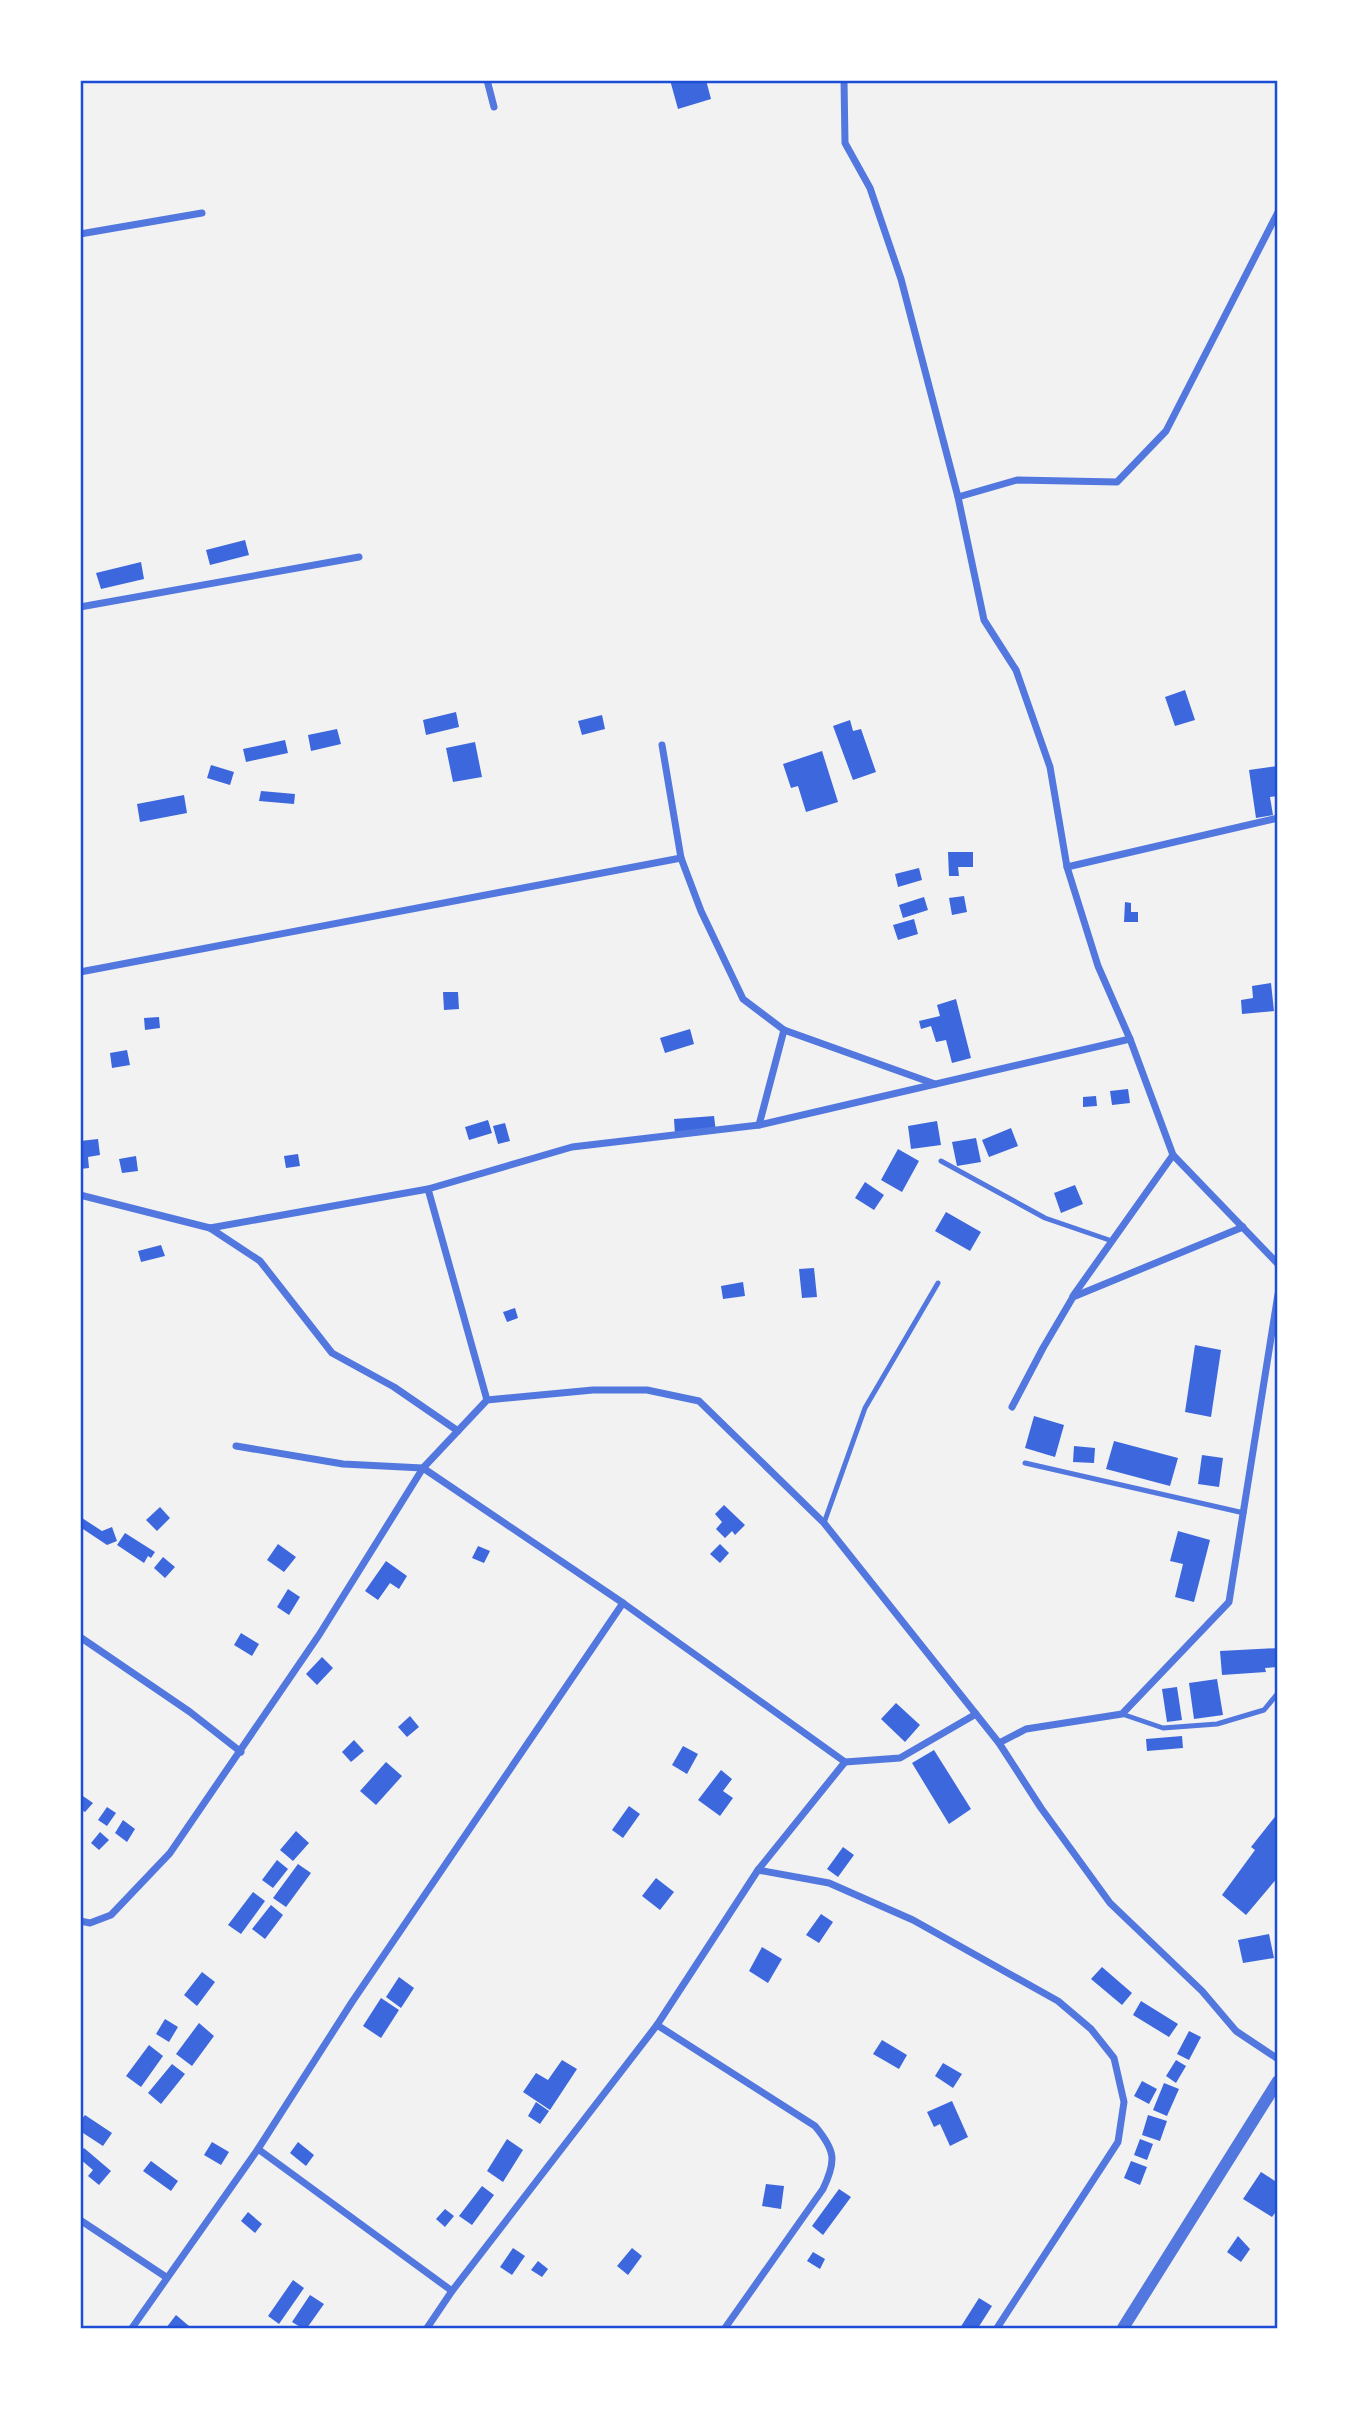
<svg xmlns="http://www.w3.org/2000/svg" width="1358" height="2409" font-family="'Asap Condensed',sans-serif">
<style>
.building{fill:#3d67dc}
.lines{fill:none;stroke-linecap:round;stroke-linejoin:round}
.service{stroke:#5277de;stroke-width:5}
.minor{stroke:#5277de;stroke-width:7}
.tertiary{stroke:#5277de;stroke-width:12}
.neatline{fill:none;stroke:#1d4ed8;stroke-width:2.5}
</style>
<rect width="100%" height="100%" fill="#f2f2f2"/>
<!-- building -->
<g class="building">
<polygon points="670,80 706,80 711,99 678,109"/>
<polygon points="245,540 249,555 210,565 206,550"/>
<polygon points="141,562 144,579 101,589 96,573"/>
<polygon points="1185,690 1195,720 1175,726 1165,697"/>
<polygon points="456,712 459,727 426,735 423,720"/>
<polygon points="602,715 605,729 582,735 578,721"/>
<polygon points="850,720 853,731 861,729 876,772 853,780 833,726"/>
<polygon points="337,729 341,744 311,751 308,735"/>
<polygon points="285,740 288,753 246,762 243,749"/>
<polygon points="475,742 482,777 453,782 446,748"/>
<polygon points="822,751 838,802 806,812 798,786 791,788 783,764"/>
<polygon points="211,765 234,772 230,785 207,778"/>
<polygon points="1278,766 1278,796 1270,797 1273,815 1256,818 1249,770"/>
<polygon points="261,791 295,794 294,804 259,801"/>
<polygon points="184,795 187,813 140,822 137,804"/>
<polygon points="948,852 973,852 973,867 958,867 959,876 949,876"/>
<polygon points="919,868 922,880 898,887 895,874"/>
<polygon points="964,896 967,912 952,915 949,898"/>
<polygon points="924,897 928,910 903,918 899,905"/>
<polygon points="1125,902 1131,903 1131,912 1138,912 1138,922 1124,922"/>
<polygon points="914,919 918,934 898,940 893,925"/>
<polygon points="1271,983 1274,1011 1242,1014 1241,1000 1253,998 1252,986"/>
<polygon points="443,992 458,992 459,1009 444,1010"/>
<polygon points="956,999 971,1058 952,1063 946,1040 936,1042 931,1026 921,1029 919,1021 940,1016 937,1005"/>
<polygon points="159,1017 160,1028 145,1030 144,1018"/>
<polygon points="690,1029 694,1044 665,1053 660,1038"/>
<polygon points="127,1050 130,1065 112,1068 110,1053"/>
<polygon points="1128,1089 1130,1103 1112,1105 1110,1091"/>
<polygon points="1096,1096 1097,1106 1083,1107 1083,1097"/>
<polygon points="714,1116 716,1132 675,1135 674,1119"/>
<polygon points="488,1120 492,1133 469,1140 465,1127"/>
<polygon points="937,1121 941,1145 911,1149 908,1126"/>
<polygon points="505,1123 510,1141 498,1144 493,1126"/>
<polygon points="1011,1128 1018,1146 989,1157 982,1140"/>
<polygon points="976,1138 981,1162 957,1166 952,1142"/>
<polygon points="98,1139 100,1155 88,1157 89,1168 80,1169 80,1141"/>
<polygon points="898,1149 919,1161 902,1192 881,1180"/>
<polygon points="298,1154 300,1166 286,1168 284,1156"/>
<polygon points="136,1156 138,1171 122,1173 119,1159"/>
<polygon points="865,1182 884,1195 874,1210 855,1198"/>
<polygon points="1075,1185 1083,1204 1061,1213 1054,1193"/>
<polygon points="946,1212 981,1232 970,1251 935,1231"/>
<polygon points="161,1245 165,1256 141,1262 138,1251"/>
<polygon points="814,1268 817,1297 802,1298 799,1269"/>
<polygon points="743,1282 745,1296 723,1299 721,1286"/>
<polygon points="515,1308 518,1318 507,1322 503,1312"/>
<polygon points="1195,1345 1221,1350 1211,1417 1185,1412"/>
<polygon points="1034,1416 1064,1425 1055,1457 1025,1448"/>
<polygon points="1114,1441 1178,1458 1170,1486 1106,1469"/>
<polygon points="1074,1446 1095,1448 1094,1463 1073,1462"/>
<polygon points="1202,1455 1223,1458 1219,1487 1198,1484"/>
<polygon points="724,1505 745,1525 735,1535 732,1531 725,1538 716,1529 722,1522 715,1514"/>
<polygon points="160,1507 170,1518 157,1531 146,1520"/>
<polygon points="82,1518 102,1531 112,1527 117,1541 107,1545 80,1527"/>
<polygon points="1178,1531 1210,1540 1194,1602 1175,1597 1183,1564 1170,1561"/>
<polygon points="125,1533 155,1552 151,1558 148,1556 144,1563 117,1545"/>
<polygon points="278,1544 296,1557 284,1572 267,1560"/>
<polygon points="720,1544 729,1553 720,1563 710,1554"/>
<polygon points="478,1546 490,1551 484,1563 472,1558"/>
<polygon points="163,1557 175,1567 165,1578 154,1568"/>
<polygon points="386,1561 407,1576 399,1589 390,1583 378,1600 365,1591"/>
<polygon points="288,1589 300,1597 289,1615 277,1607"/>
<polygon points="241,1633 259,1644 252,1656 234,1645"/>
<polygon points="1278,1648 1278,1667 1265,1668 1266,1672 1222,1675 1220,1651"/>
<polygon points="322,1657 333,1668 317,1685 306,1674"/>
<polygon points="1217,1679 1223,1715 1194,1719 1189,1683"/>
<polygon points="1177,1687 1182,1720 1167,1722 1162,1689"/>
<polygon points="896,1703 920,1725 905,1742 881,1719"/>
<polygon points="410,1716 419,1727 407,1737 398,1727"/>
<polygon points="1182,1736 1183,1748 1147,1751 1146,1739"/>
<polygon points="354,1740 364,1751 351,1762 342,1752"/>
<polygon points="683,1746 698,1754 687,1774 672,1765"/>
<polygon points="934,1750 971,1809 949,1824 912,1763"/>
<polygon points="386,1762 402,1776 376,1805 360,1791"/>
<polygon points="721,1770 732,1779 723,1791 733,1798 720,1816 698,1800"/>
<polygon points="80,1794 93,1803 85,1812 80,1809"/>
<polygon points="629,1806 640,1814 623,1838 612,1830"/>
<polygon points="107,1807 116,1813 107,1826 98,1820"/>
<polygon points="1278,1813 1278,1877 1246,1915 1222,1895 1255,1850 1251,1847"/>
<polygon points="123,1820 135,1829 127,1842 115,1833"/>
<polygon points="296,1831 309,1843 293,1861 280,1850"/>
<polygon points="100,1832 109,1840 99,1850 91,1843"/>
<polygon points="843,1847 854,1855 838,1877 827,1869"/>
<polygon points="277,1860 288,1869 273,1888 262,1880"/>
<polygon points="298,1864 311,1873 286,1907 273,1898"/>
<polygon points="656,1878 674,1892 660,1910 642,1896"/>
<polygon points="253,1892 265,1901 241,1934 228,1925"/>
<polygon points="271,1905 283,1915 265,1939 252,1929"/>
<polygon points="821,1914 833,1922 819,1943 806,1935"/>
<polygon points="1269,1934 1274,1958 1243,1963 1238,1940"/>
<polygon points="762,1947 782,1959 768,1983 749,1971"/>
<polygon points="1102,1967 1132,1993 1122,2005 1091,1979"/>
<polygon points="202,1972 215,1982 197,2006 184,1995"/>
<polygon points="399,1977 414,1988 401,2008 386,1997"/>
<polygon points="381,1998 399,2010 381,2038 363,2026"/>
<polygon points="1141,2001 1178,2024 1169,2037 1133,2015"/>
<polygon points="165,2019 178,2027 169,2042 156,2034"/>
<polygon points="199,2023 214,2036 192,2066 176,2054"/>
<polygon points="1189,2031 1201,2037 1189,2060 1177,2054"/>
<polygon points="882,2040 907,2055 899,2069 873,2054"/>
<polygon points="149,2045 163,2056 141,2087 126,2076"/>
<polygon points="562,2060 577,2069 550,2110 523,2092 536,2073 548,2080"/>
<polygon points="1176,2060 1186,2066 1176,2083 1166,2076"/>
<polygon points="943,2063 962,2074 953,2088 935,2076"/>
<polygon points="172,2064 185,2074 161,2104 148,2093"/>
<polygon points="1142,2081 1157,2089 1149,2104 1134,2096"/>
<polygon points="1164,2083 1179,2089 1167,2116 1153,2110"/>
<polygon points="952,2101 968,2137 950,2146 940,2124 934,2127 927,2112"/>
<polygon points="536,2102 549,2111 540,2124 528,2116"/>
<polygon points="85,2115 112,2133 103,2146 80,2131 80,2121"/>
<polygon points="1148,2115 1167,2121 1160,2141 1142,2135"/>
<polygon points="507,2139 523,2150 503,2182 487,2171"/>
<polygon points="1140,2139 1153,2144 1147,2160 1134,2155"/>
<polygon points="212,2142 229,2152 221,2165 204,2155"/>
<polygon points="298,2142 314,2155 306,2166 290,2153"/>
<polygon points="84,2148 111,2171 99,2185 88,2176 93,2170 80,2159 80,2153"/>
<polygon points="151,2161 178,2181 171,2191 143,2171"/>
<polygon points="1131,2161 1147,2167 1140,2185 1124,2178"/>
<polygon points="1261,2172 1278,2183 1278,2209 1272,2217 1243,2199"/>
<polygon points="766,2184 784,2186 781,2209 762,2206"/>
<polygon points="482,2186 494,2195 472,2225 459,2216"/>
<polygon points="839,2189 851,2197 823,2235 812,2226"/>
<polygon points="445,2209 454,2216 445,2227 436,2219"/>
<polygon points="248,2212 262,2224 255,2233 241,2221"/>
<polygon points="1238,2236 1250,2249 1241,2262 1227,2252"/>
<polygon points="513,2248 525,2256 512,2275 500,2267"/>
<polygon points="632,2248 642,2256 628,2275 617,2266"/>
<polygon points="813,2252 825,2259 820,2269 807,2261"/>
<polygon points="538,2261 548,2269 542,2277 531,2270"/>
<polygon points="293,2280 304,2288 279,2324 268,2316"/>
<polygon points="310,2295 324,2304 307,2328 302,2328 292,2322"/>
<polygon points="979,2298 992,2306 978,2328 960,2328"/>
<polygon points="176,2315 189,2326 187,2328 166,2328"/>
</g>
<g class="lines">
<!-- service -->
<g class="service">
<polyline points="941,1161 1045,1218 1112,1241"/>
<polyline points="1025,1463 1244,1513"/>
<polyline points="824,1523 865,1408 938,1283"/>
<polyline points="1122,1714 1163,1728 1217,1724 1264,1710 1278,1693"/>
</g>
<!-- minor -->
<g class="minor">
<polyline points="487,80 494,107"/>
<polyline points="844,80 845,143 870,188 901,279 958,497 984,620 1016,670 1050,767 1067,867 1098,966 1130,1039 1173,1155 1278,1264"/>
<polyline points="80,234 202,213"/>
<polyline points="958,497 1017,480 1117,482 1166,431 1278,212"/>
<polyline points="80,607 359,557"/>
<polyline points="662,745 681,858 701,911 743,999 784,1030 935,1084"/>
<polyline points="1067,867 1278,818"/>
<polyline points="80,972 681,858"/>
<polyline points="759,1125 784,1030"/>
<polyline points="428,1189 487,1400"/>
<polyline points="80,1195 210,1228 428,1189 572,1147 759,1125 1130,1039"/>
<polyline points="210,1228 260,1261 332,1353 394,1387 458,1431"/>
<polyline points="1073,1296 1173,1155"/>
<polyline points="1012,1407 1043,1348 1073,1297 1243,1227"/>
<polyline points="236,1446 343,1464 423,1468 623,1603 845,1762 900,1758 976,1714"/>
<polyline points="80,1637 190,1712 241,1752"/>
<polyline points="999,1743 1026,1729 1122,1714 1229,1602 1278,1294"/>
<polyline points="758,1870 829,1883 913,1920 1058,2001 1091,2029 1114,2058 1124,2102 1118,2142 997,2328"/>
<polyline points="80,1921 90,1923 111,1915 170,1853 319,1635 423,1468 487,1400 593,1390 647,1390 699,1401 824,1523 999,1743 1041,1808 1110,1903 1202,1991 1236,2031 1278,2059"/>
<path d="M657 2025 815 2126C835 2150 837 2160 823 2189L725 2328"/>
<polyline points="258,2149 452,2291"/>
<polyline points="80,2220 166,2277"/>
<polyline points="132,2328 258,2149 352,2002 623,1603"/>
<polyline points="427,2328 452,2291 657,2025 758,1870 845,1762"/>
</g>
<!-- tertiary -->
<polyline class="tertiary" points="1123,2328 1278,2081"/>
</g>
<!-- border -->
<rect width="1358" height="2409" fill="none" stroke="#ffffff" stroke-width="164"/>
<rect x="82" y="82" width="1194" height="2245" class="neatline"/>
</svg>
